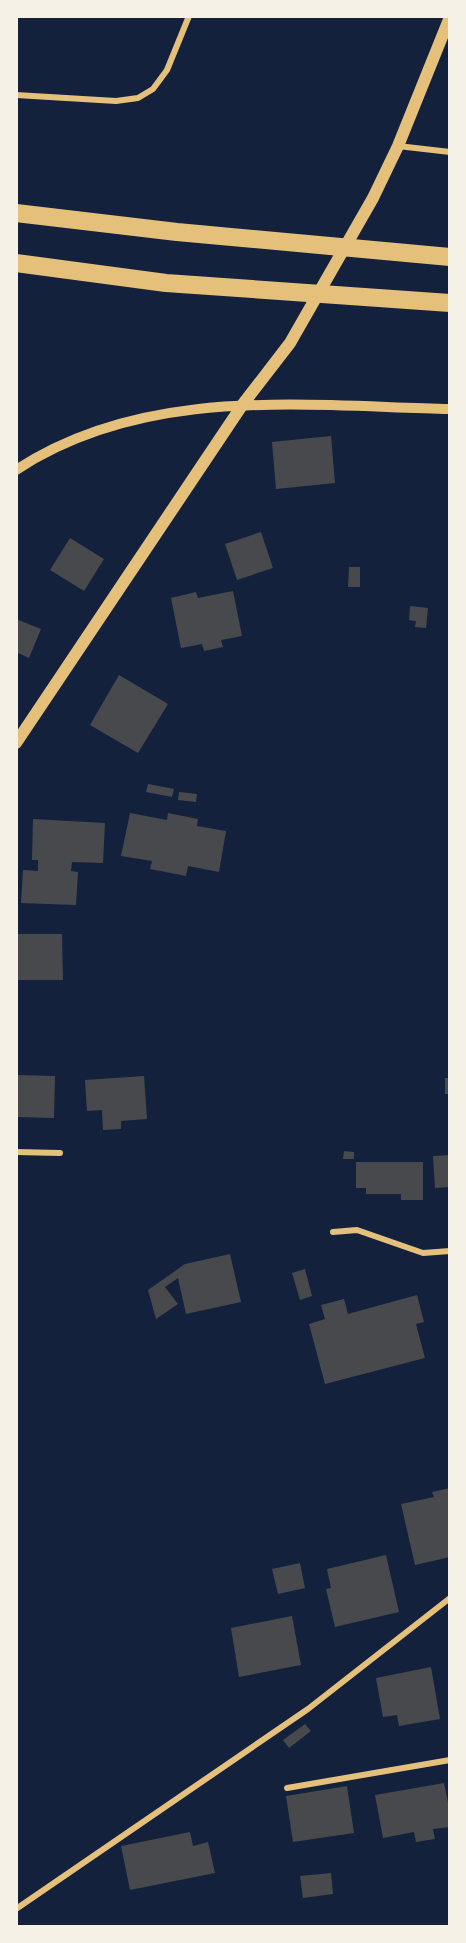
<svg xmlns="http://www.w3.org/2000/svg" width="466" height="1943" font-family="Spectral,serif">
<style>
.building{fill:#48494c}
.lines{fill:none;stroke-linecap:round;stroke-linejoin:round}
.minor{stroke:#e5c07b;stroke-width:6}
.tertiary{stroke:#e5c07b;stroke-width:10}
.secondary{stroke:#e5c07b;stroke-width:12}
.motorway{stroke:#e5c07b;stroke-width:18}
</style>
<rect width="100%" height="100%" fill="#14213d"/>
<!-- building -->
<g class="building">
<polygon points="331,436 335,483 276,489 272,442"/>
<polygon points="261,532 273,568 237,580 225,544"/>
<polygon points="70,538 104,559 84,591 50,570"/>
<polygon points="349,567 360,567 360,587 348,587"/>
<polygon points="233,591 242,636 221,640 223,647 204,651 202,644 181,648 171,598 196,592 198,598"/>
<polygon points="410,606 428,608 426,628 415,627 416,621 409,620"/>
<polygon points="16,619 41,629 29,658 16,652"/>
<polygon points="119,675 168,704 138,753 90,725"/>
<polygon points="148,784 174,789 172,797 146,792"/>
<polygon points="179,792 197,794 196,802 178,800"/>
<polygon points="130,813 167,820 168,813 198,819 197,826 226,831 219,872 188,866 186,876 150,869 152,861 121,856"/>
<polygon points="33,819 105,823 103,863 72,862 71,871 78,872 76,905 21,903 23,870 38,871 38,860 32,860"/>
<polygon points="16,934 62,934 63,980 16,980"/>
<polygon points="16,1075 55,1076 54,1118 16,1117"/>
<polygon points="144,1076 147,1119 121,1121 121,1129 103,1130 102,1110 87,1111 85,1080"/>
<rect x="445" y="1078" width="5" height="16"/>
<polygon points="344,1151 354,1152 354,1159 343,1159"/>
<polygon points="450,1155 450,1187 435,1188 433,1156"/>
<polygon points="356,1162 423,1162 423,1200 401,1200 401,1194 366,1194 366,1188 356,1188"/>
<polygon points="230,1254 241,1302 186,1314 178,1278 165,1287 178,1304 156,1319 148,1290 185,1264"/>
<polygon points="305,1269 312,1296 300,1300 292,1273"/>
<polygon points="417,1295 424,1322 416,1324 425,1358 325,1384 309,1324 325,1319 321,1305 344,1299 348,1314"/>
<polygon points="450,1488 450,1557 415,1565 401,1504 434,1497 432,1492"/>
<polygon points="386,1555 399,1612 335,1627 326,1589 331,1588 327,1569"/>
<polygon points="300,1563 305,1588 278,1594 272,1569"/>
<polygon points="292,1616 301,1665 239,1677 231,1628"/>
<polygon points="431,1667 440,1719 399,1726 397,1715 383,1717 376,1678"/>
<polygon points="305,1724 311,1731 289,1748 283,1740"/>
<polygon points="444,1783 450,1812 450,1827 433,1829 435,1839 416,1842 414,1832 383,1838 375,1795"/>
<polygon points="347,1786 354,1833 293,1842 286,1796"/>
<polygon points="190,1832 193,1846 208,1842 215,1873 130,1890 121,1846"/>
<polygon points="331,1873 333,1894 303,1898 300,1876"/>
</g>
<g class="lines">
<!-- minor -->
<g class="minor">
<polyline points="16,95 116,101 138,98 153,89 167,70 189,16"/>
<polyline points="398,146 450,152"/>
<polyline points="16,1152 60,1153"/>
<polyline points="333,1232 357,1230 423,1253 450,1251"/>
<polyline points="287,1788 450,1760"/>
<polyline points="16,1909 308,1709 450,1598"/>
</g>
<!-- tertiary -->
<path class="tertiary" d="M16 470C145 385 304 406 450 409"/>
<!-- secondary -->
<polyline class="secondary" points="16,743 243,404 290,343 373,198 398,146 450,17"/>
<!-- motorway -->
<g class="motorway">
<polyline points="16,213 177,232 450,257"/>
<polyline points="16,263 166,283 450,303"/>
</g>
</g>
<!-- border -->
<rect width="466" height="1943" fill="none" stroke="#f6f1e7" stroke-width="36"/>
</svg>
